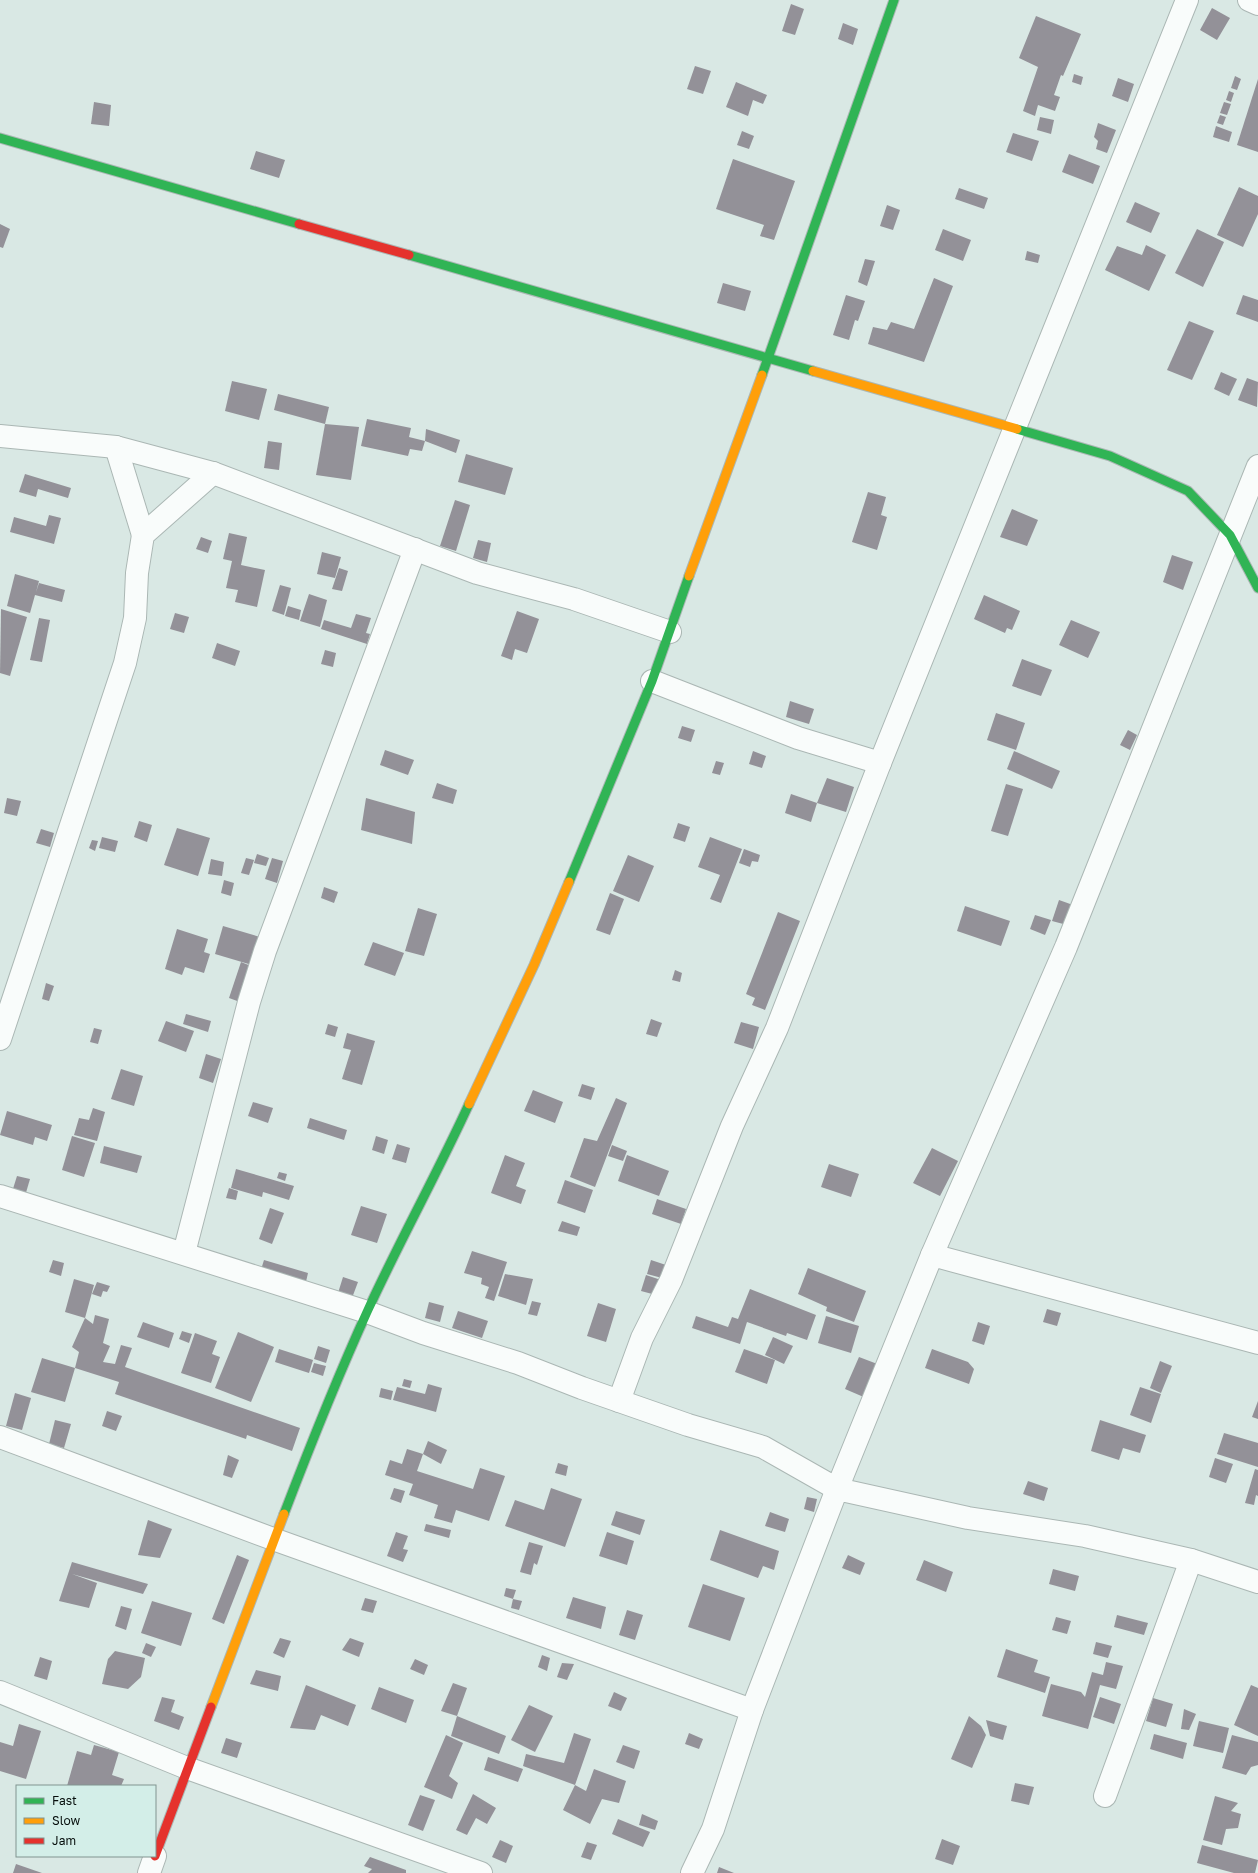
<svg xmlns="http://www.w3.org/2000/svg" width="1258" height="1873" font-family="'Golos Text',sans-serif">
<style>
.building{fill:#939198}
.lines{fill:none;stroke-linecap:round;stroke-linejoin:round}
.street-casing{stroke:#abb7b4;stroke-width:24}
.fast-casing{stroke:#abb7b4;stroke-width:11}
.slow-casing{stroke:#abb7b4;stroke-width:11}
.jam-casing{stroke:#abb7b4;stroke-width:11}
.street{stroke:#f9fcfb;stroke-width:22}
.fast{stroke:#30b455;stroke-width:9}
.slow{stroke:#ff9f0a;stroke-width:9}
.jam{stroke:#e5322d;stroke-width:9}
</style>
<rect width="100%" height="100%" fill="#d9e8e4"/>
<!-- building -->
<g class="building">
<polygon points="791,4 804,9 795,35 782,31"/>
<polygon points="1212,8 1230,18 1217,40 1200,30"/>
<polygon points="1036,16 1081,34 1063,76 1061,75 1054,95 1060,97 1055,111 1038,105 1035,116 1023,111 1038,67 1019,58"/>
<polygon points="843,23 858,29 853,45 838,39"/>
<polygon points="695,66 711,71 703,94 687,89"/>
<polygon points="1074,74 1083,77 1081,85 1072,82"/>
<polygon points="1235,76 1241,79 1237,90 1231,88"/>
<polygon points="1118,78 1134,84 1128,102 1112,96"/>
<polygon points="1258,79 1258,152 1237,145"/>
<polygon points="736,82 767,95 763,104 753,100 748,116 726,107"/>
<polygon points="1229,91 1234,93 1231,102 1226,100"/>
<polygon points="94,102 111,105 109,126 91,124"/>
<polygon points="1224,102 1231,104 1227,115 1220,113"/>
<polygon points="1220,115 1226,117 1223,125 1217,123"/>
<polygon points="1040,117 1054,120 1051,134 1037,130"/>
<polygon points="1098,123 1116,130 1107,153 1096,149 1098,141 1094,137"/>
<polygon points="1216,126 1232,132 1229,142 1213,137"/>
<polygon points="742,131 754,136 749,149 737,145"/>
<polygon points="1013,133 1039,141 1032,161 1006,152"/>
<polygon points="256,151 285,160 279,178 250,169"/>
<polygon points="1069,154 1100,166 1093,184 1062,172"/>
<polygon points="733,159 795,181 774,240 760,236 764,225 716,209"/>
<polygon points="1239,187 1258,196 1258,214 1243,247 1217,235"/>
<polygon points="959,188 988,198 984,209 955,199"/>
<polygon points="1135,202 1160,213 1151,233 1126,222"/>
<polygon points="887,205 900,210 893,230 880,226"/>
<polygon points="0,224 10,229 3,248 0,247"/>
<polygon points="943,229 971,240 963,261 935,250"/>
<polygon points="1197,229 1224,242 1203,287 1175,273"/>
<polygon points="1146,245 1166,255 1149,291 1105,270 1117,246 1142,255"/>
<polygon points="1027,251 1040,255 1038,263 1025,260"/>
<polygon points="865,259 875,261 867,286 858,282"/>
<polygon points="934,278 953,286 924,362 868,344 873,327 887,330 891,322 914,329"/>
<polygon points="723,283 751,291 745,311 717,303"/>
<polygon points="846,295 865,301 858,321 855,320 849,340 833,335"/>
<polygon points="1243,295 1258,300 1258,322 1236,314"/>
<polygon points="1189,321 1214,331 1192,380 1167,370"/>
<polygon points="1221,372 1237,379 1229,396 1214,389"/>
<polygon points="1247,378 1258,382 1257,407 1238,400"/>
<polygon points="232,381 267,389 259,420 225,411"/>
<polygon points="278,394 329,407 325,424 274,410"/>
<polygon points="367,419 411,428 409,437 425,441 422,451 410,449 408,456 361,446"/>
<polygon points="325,424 359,427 351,480 316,475"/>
<polygon points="426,429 460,440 456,453 425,441"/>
<polygon points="268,441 282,443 279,470 264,468"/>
<polygon points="466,454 513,468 505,495 458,482"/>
<polygon points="25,474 71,488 68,498 38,489 36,497 19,492"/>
<polygon points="868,492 886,497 881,515 887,517 877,550 852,542"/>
<polygon points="455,500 470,505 456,551 440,546"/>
<polygon points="1012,509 1038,520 1027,546 1000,537"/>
<polygon points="49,515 61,518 54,544 10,532 14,517 46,526"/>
<polygon points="229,533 247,537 241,565 265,570 257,607 235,602 238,590 226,588 232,561 223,559"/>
<polygon points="201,537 212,541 208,553 196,549"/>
<polygon points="478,540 491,543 487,562 473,558"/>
<polygon points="322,552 341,557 335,578 317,574"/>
<polygon points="1172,555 1193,562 1183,590 1163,582"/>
<polygon points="339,568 348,571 342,591 332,589"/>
<polygon points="15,574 39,581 36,592 39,583 65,590 62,602 35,595 30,613 7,606"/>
<polygon points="280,585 291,588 284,615 272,611"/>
<polygon points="309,594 327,600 320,627 300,621"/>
<polygon points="984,595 1020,611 1012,630 1007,628 1005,633 974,619"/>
<polygon points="288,606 301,610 299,620 285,616"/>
<polygon points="1,609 27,617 10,676 0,673"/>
<polygon points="517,611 539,619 527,653 515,649 512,660 501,656"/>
<polygon points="175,613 189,617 184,633 170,629"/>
<polygon points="356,614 371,618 366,633 370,634 367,644 321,629 324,620 351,628"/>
<polygon points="39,618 50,620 42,662 30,660"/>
<polygon points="1071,620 1100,632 1088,658 1059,645"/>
<polygon points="217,643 240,651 235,666 212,658"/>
<polygon points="325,650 336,653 333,667 321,664"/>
<polygon points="1022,659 1052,670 1041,696 1012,686"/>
<polygon points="790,701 814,709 809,724 786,717"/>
<polygon points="996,713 1025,723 1016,750 987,740"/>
<polygon points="682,726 695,730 691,742 678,738"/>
<polygon points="1128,730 1137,735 1130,750 1120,745"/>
<polygon points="385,750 414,760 408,775 380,765"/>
<polygon points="753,751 766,756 762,768 749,764"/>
<polygon points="1014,751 1060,771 1052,789 1007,769"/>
<polygon points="716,761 724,763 720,775 712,773"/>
<polygon points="827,778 854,787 846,812 817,803"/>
<polygon points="437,783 457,790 453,804 432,798"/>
<polygon points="1006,784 1023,789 1008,836 991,831"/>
<polygon points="791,794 817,803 811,822 785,813"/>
<polygon points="7,798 21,801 17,816 4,813"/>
<polygon points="366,798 415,812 412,844 361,830"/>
<polygon points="139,821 152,825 147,842 134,837"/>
<polygon points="678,823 690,827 685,842 673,838"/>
<polygon points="177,828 210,838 198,876 164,865"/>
<polygon points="41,829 54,833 50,847 36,843"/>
<polygon points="102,837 118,841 115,852 99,848"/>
<polygon points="710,837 742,849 721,903 710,899 720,875 698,867"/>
<polygon points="92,840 98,841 95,851 89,848"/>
<polygon points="744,849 760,855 758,862 752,861 750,867 739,863"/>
<polygon points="257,854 269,858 266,866 254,863"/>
<polygon points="628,855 654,866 639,902 613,891"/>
<polygon points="246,858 254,860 249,875 241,873"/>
<polygon points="272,858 283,861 277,883 265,879"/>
<polygon points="211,859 224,862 222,876 208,874"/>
<polygon points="224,880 234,883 231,896 221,893"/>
<polygon points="324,887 338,892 334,903 321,898"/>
<polygon points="610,893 624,899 610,935 596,930"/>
<polygon points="1059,900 1073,905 1067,925 1052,921"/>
<polygon points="965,906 1010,921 1001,946 957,931"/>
<polygon points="418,908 437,914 424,956 405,951"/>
<polygon points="778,912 800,921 765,1010 752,1005 755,998 746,994"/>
<polygon points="1035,915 1051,920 1045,935 1030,929"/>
<polygon points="223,926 260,937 252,965 215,954"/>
<polygon points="177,929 208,939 204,952 210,954 204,973 185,967 182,975 165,969"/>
<polygon points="373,942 404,953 395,976 364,965"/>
<polygon points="241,962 251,966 240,1002 229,998"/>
<polygon points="675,970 682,973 680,982 672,980"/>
<polygon points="46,983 54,986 49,1001 42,999"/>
<polygon points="186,1014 211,1021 208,1032 183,1024"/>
<polygon points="651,1019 662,1023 657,1037 646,1034"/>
<polygon points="166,1021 194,1031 186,1052 158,1041"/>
<polygon points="741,1022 759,1027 753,1049 734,1043"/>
<polygon points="328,1024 338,1027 335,1037 325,1034"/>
<polygon points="94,1028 102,1030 98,1044 90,1042"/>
<polygon points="347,1033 375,1041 362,1085 342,1079 351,1050 343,1048"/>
<polygon points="206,1054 221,1059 213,1083 199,1078"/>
<polygon points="121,1069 143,1076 134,1106 111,1099"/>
<polygon points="582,1084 595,1088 591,1100 578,1096"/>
<polygon points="533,1090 563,1102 555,1123 524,1111"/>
<polygon points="616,1098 627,1103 595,1187 570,1177 584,1138 597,1141"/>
<polygon points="253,1102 273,1108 268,1123 248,1116"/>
<polygon points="93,1108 105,1112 97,1141 74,1135 79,1118 89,1120"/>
<polygon points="7,1111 52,1125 47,1141 35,1137 33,1145 0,1135"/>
<polygon points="310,1118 347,1130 344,1140 307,1128"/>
<polygon points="72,1136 95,1143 84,1177 62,1170"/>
<polygon points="376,1136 388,1140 384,1154 372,1150"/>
<polygon points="397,1144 410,1148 406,1163 392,1159"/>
<polygon points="612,1145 627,1151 623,1161 608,1156"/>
<polygon points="104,1146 142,1156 137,1173 100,1163"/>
<polygon points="932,1148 958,1161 940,1196 913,1183"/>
<polygon points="505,1155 525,1163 516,1186 526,1190 521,1204 491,1193"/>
<polygon points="627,1155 669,1171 659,1196 618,1181"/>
<polygon points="829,1164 859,1174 851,1197 821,1187"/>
<polygon points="236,1169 294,1186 289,1200 263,1192 262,1197 231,1188"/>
<polygon points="279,1172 287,1174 285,1181 277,1178"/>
<polygon points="17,1176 30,1179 25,1196 12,1192"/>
<polygon points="565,1180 593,1190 585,1213 557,1203"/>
<polygon points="229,1188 238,1191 236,1200 226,1198"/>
<polygon points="657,1199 686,1209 681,1224 652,1214"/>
<polygon points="361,1206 387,1214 377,1243 351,1235"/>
<polygon points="270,1208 284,1213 272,1244 259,1239"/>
<polygon points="562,1221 580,1227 577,1236 558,1231"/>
<polygon points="472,1251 507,1262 494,1301 485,1298 489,1287 481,1284 482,1278 464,1273"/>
<polygon points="53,1260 64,1263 61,1276 49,1272"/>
<polygon points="264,1260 308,1273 305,1286 260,1273"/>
<polygon points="651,1260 666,1265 662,1278 647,1274"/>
<polygon points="808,1268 866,1291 854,1322 826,1311 827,1307 798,1294"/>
<polygon points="505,1274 533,1279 526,1305 498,1296"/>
<polygon points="646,1275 661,1280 656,1295 641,1291"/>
<polygon points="343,1277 358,1282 352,1298 338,1293"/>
<polygon points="74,1279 94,1285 85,1318 65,1312"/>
<polygon points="97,1282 110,1286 107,1292 103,1291 101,1297 92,1294"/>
<polygon points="750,1289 816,1315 807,1340 787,1333 786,1336 747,1322 740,1344 692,1328 696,1316 728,1327 732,1317 738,1319"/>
<polygon points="532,1301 541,1303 537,1316 528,1314"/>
<polygon points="429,1302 444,1306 440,1322 425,1318"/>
<polygon points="598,1303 616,1309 606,1342 587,1336"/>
<polygon points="1047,1309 1061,1313 1057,1326 1043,1322"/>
<polygon points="458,1311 488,1321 482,1338 452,1328"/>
<polygon points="95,1315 109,1319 103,1343 110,1346 103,1362 115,1364 121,1345 132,1348 125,1367 300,1428 292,1451 247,1435 246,1439 115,1394 119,1382 75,1368 65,1402 31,1392 42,1358 75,1368 79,1352 72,1347 85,1318 93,1324"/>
<polygon points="826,1316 859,1326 851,1353 818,1343"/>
<polygon points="143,1322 174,1333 169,1348 137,1337"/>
<polygon points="978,1322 990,1326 984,1345 972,1341"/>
<polygon points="182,1331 192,1334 189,1343 179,1339"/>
<polygon points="238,1332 274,1347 251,1402 215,1388"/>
<polygon points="195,1333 217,1341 212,1354 220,1357 211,1383 181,1373"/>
<polygon points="773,1337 793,1346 784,1364 765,1355"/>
<polygon points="318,1346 330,1350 326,1363 314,1359"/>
<polygon points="279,1349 313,1360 309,1373 275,1362"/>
<polygon points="744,1349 775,1360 767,1384 735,1372"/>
<polygon points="932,1349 968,1362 974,1369 969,1384 925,1368"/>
<polygon points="859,1357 880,1365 866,1398 845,1389"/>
<polygon points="1160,1361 1172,1366 1161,1393 1150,1388"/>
<polygon points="314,1363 326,1366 323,1376 311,1372"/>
<polygon points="404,1379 412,1381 410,1388 402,1386"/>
<polygon points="428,1384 442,1388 436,1412 393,1400 397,1387 425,1394"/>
<polygon points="1140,1387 1161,1394 1151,1423 1130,1415"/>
<polygon points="381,1388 393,1391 391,1400 379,1397"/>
<polygon points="15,1393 31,1398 22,1430 6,1426"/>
<polygon points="1258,1401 1258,1419 1252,1417"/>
<polygon points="107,1411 122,1416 116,1431 102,1426"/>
<polygon points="55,1420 71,1424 64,1448 49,1444"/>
<polygon points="1100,1420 1146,1435 1140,1453 1123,1448 1119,1460 1091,1451"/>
<polygon points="1224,1433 1258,1443 1258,1467 1217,1454"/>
<polygon points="428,1441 447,1450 441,1464 423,1454"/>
<polygon points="407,1449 423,1454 417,1471 473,1489 480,1468 505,1476 489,1521 456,1510 452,1523 434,1518 438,1505 409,1495 413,1484 385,1475 390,1460 402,1464"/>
<polygon points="228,1455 239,1460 232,1478 223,1475"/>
<polygon points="1215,1458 1233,1464 1226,1483 1209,1477"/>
<polygon points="558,1463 568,1466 566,1476 555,1473"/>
<polygon points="1255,1469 1258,1470 1258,1496 1256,1495 1254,1505 1245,1503"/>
<polygon points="1028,1481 1048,1488 1044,1501 1023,1494"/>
<polygon points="394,1488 405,1491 401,1503 390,1499"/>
<polygon points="551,1488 582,1499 565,1547 505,1526 515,1500 544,1510"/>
<polygon points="807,1497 817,1499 814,1512 804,1509"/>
<polygon points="616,1511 645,1520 640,1535 611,1525"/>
<polygon points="770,1512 789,1519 785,1532 765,1526"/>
<polygon points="148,1520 172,1529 160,1558 138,1555"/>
<polygon points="426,1524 451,1530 449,1538 424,1531"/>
<polygon points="720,1530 779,1551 774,1570 763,1566 758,1578 710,1560"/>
<polygon points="396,1532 408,1536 403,1549 408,1550 403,1562 387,1556"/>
<polygon points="607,1532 634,1541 627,1565 599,1556"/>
<polygon points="529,1542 543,1546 537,1565 534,1563 531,1575 520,1572"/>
<polygon points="237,1555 249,1560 224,1624 212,1619"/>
<polygon points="848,1555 865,1563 860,1575 842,1568"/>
<polygon points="924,1560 953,1572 946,1592 916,1580"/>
<polygon points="72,1562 148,1584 143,1594 72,1574 97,1583 89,1608 59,1601"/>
<polygon points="1053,1569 1079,1576 1075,1591 1049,1584"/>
<polygon points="703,1584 745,1598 730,1641 688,1627"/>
<polygon points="506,1588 516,1590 513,1599 504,1596"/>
<polygon points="573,1597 606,1607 601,1629 566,1618"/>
<polygon points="365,1598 377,1601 373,1613 361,1610"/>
<polygon points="513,1599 522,1601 519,1610 511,1608"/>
<polygon points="152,1601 192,1613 181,1646 141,1633"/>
<polygon points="121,1606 132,1609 126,1630 115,1626"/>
<polygon points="627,1610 643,1615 635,1640 619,1635"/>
<polygon points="1117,1615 1148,1623 1144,1635 1114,1627"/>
<polygon points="1056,1617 1071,1621 1067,1634 1052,1630"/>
<polygon points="280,1638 291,1641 284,1658 273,1653"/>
<polygon points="350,1638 364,1643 359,1657 342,1650"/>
<polygon points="1096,1642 1112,1646 1108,1658 1093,1654"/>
<polygon points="146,1643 156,1647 151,1657 142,1653"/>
<polygon points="1006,1649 1038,1660 1034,1672 1050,1677 1045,1693 997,1677"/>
<polygon points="115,1651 145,1658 141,1677 128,1689 102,1684 108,1659"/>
<polygon points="542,1655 550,1658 547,1671 538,1667"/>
<polygon points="40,1657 52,1661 47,1680 34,1676"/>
<polygon points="415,1659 428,1665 424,1675 410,1669"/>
<polygon points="1106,1662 1123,1666 1116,1689 1100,1685 1088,1729 1042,1716 1051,1684 1081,1692 1085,1697 1092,1672 1103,1675"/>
<polygon points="562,1663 574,1664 567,1680 557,1677"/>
<polygon points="256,1670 281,1676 278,1691 250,1684"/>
<polygon points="453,1683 467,1688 457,1716 441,1711"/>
<polygon points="306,1685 356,1705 348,1726 321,1715 315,1730 290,1728"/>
<polygon points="1251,1685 1258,1688 1258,1736 1234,1725"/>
<polygon points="379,1687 414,1700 406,1723 371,1709"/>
<polygon points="614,1692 627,1698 621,1711 608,1706"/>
<polygon points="162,1697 175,1700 171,1712 184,1717 179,1730 154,1721"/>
<polygon points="1100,1697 1121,1704 1114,1724 1093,1717"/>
<polygon points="1153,1698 1173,1704 1166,1727 1146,1721"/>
<polygon points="529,1705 553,1716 535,1752 511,1740"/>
<polygon points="1184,1709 1196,1714 1189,1730 1181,1729"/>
<polygon points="457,1716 506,1736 499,1754 451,1736"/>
<polygon points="969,1716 981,1726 986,1735 972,1768 951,1759"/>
<polygon points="986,1720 1007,1726 1003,1740 990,1736"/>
<polygon points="1199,1721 1229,1728 1223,1753 1193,1746"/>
<polygon points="19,1724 41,1731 26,1779 0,1771 0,1742 13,1746"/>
<polygon points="574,1733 591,1739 575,1785 523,1766 526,1754 564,1763"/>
<polygon points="689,1733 703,1739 699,1749 685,1744"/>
<polygon points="1154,1734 1187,1743 1183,1759 1150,1749"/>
<polygon points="446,1735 463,1743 449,1776 458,1783 452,1799 424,1787"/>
<polygon points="1232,1735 1258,1742 1258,1765 1251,1767 1246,1775 1222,1768"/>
<polygon points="226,1738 242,1743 237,1758 221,1753"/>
<polygon points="94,1745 119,1752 112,1775 124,1779 121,1786 67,1786 77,1751 91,1755"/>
<polygon points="623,1745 640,1751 634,1769 616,1762"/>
<polygon points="488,1757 523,1769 518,1782 484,1770"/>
<polygon points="594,1769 626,1781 619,1803 602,1799 590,1824 563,1810 575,1785 586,1791"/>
<polygon points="1015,1783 1034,1787 1029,1805 1011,1801"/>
<polygon points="473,1794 496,1808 487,1824 476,1818 467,1835 456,1830"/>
<polygon points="420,1795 435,1800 423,1831 408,1825"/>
<polygon points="1215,1796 1238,1803 1231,1811 1241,1814 1238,1828 1226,1829 1222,1845 1203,1840"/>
<polygon points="642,1814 658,1821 655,1830 639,1825"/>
<polygon points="618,1819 650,1832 643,1847 612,1834"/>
<polygon points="942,1839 960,1846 953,1865 935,1859"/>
<polygon points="500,1840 513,1846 506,1863 492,1857"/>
<polygon points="587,1842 597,1845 591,1860 581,1857"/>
<polygon points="1202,1845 1258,1860 1255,1873 1234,1873 1197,1863"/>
<polygon points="370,1857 406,1870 406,1873 368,1873 372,1869 364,1866"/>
<polygon points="16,1864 42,1873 13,1873"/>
<polygon points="719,1867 734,1873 717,1873"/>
</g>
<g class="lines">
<!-- street casing -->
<g class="street-casing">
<g id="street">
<polyline points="1249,0 1258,4"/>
<polyline points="0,436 116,447 213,473 477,573 574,599 670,632"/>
<polyline points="116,447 143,535"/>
<polyline points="652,681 798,738 880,763"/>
<polyline points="0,1039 125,663 135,618 137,573 143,535 213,473"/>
<polyline points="0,1196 367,1312 423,1333 518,1363 582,1388 688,1425 763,1447 837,1489 932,1255 1258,1343"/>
<polyline points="184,1253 249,1002 265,951 415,549"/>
<polyline points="932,1255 1066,947 1258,466"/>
<polyline points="619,1401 642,1338 671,1280 732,1126 777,1028 880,763 1187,0"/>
<polyline points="0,1437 273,1539 752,1710"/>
<polyline points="0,1692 187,1768 481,1873"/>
<polyline points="1105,1796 1191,1560"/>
<polyline points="149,1873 155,1856"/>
<polyline points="692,1873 713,1829 752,1710 837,1489 968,1518 1085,1536 1191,1560 1258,1582"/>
</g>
</g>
<!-- fast casing -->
<g class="fast-casing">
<g id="fast">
<polyline points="0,138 299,224"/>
<polyline points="409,255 813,371"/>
<polyline points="762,375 894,0"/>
<polyline points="1017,429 1110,456 1188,491 1230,535 1258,588"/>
<polyline points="569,882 652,681 689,576"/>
<path d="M284 1514C310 1446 337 1378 367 1312 399 1242 437 1174 469 1104"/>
</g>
</g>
<!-- slow casing -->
<g class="slow-casing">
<g id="slow">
<polyline points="813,371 1017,429"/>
<polyline points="689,576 762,375"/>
<polyline points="469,1104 534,965 569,882"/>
<polyline points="211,1707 284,1514"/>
</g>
</g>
<!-- jam casing -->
<g class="jam-casing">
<g id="jam">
<polyline points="299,224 409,255"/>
<polyline points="155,1856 211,1707"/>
</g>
</g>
<!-- street -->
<use href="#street" class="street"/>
<!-- fast -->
<use href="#fast" class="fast"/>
<!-- slow -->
<use href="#slow" class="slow"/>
<!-- jam -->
<use href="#jam" class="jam"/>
</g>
<!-- legend -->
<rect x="16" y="1785" width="140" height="72" fill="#d3eee8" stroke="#819490"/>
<rect x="24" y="1798" width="20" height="6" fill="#30b455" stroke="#819490"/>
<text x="52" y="1805" font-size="12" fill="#060e0c">Fast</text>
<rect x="24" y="1818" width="20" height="6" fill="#ff9f0a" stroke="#819490"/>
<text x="52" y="1825" font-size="12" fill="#060e0c">Slow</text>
<rect x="24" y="1838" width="20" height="6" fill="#e5322d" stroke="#819490"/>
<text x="52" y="1845" font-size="12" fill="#060e0c">Jam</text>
</svg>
